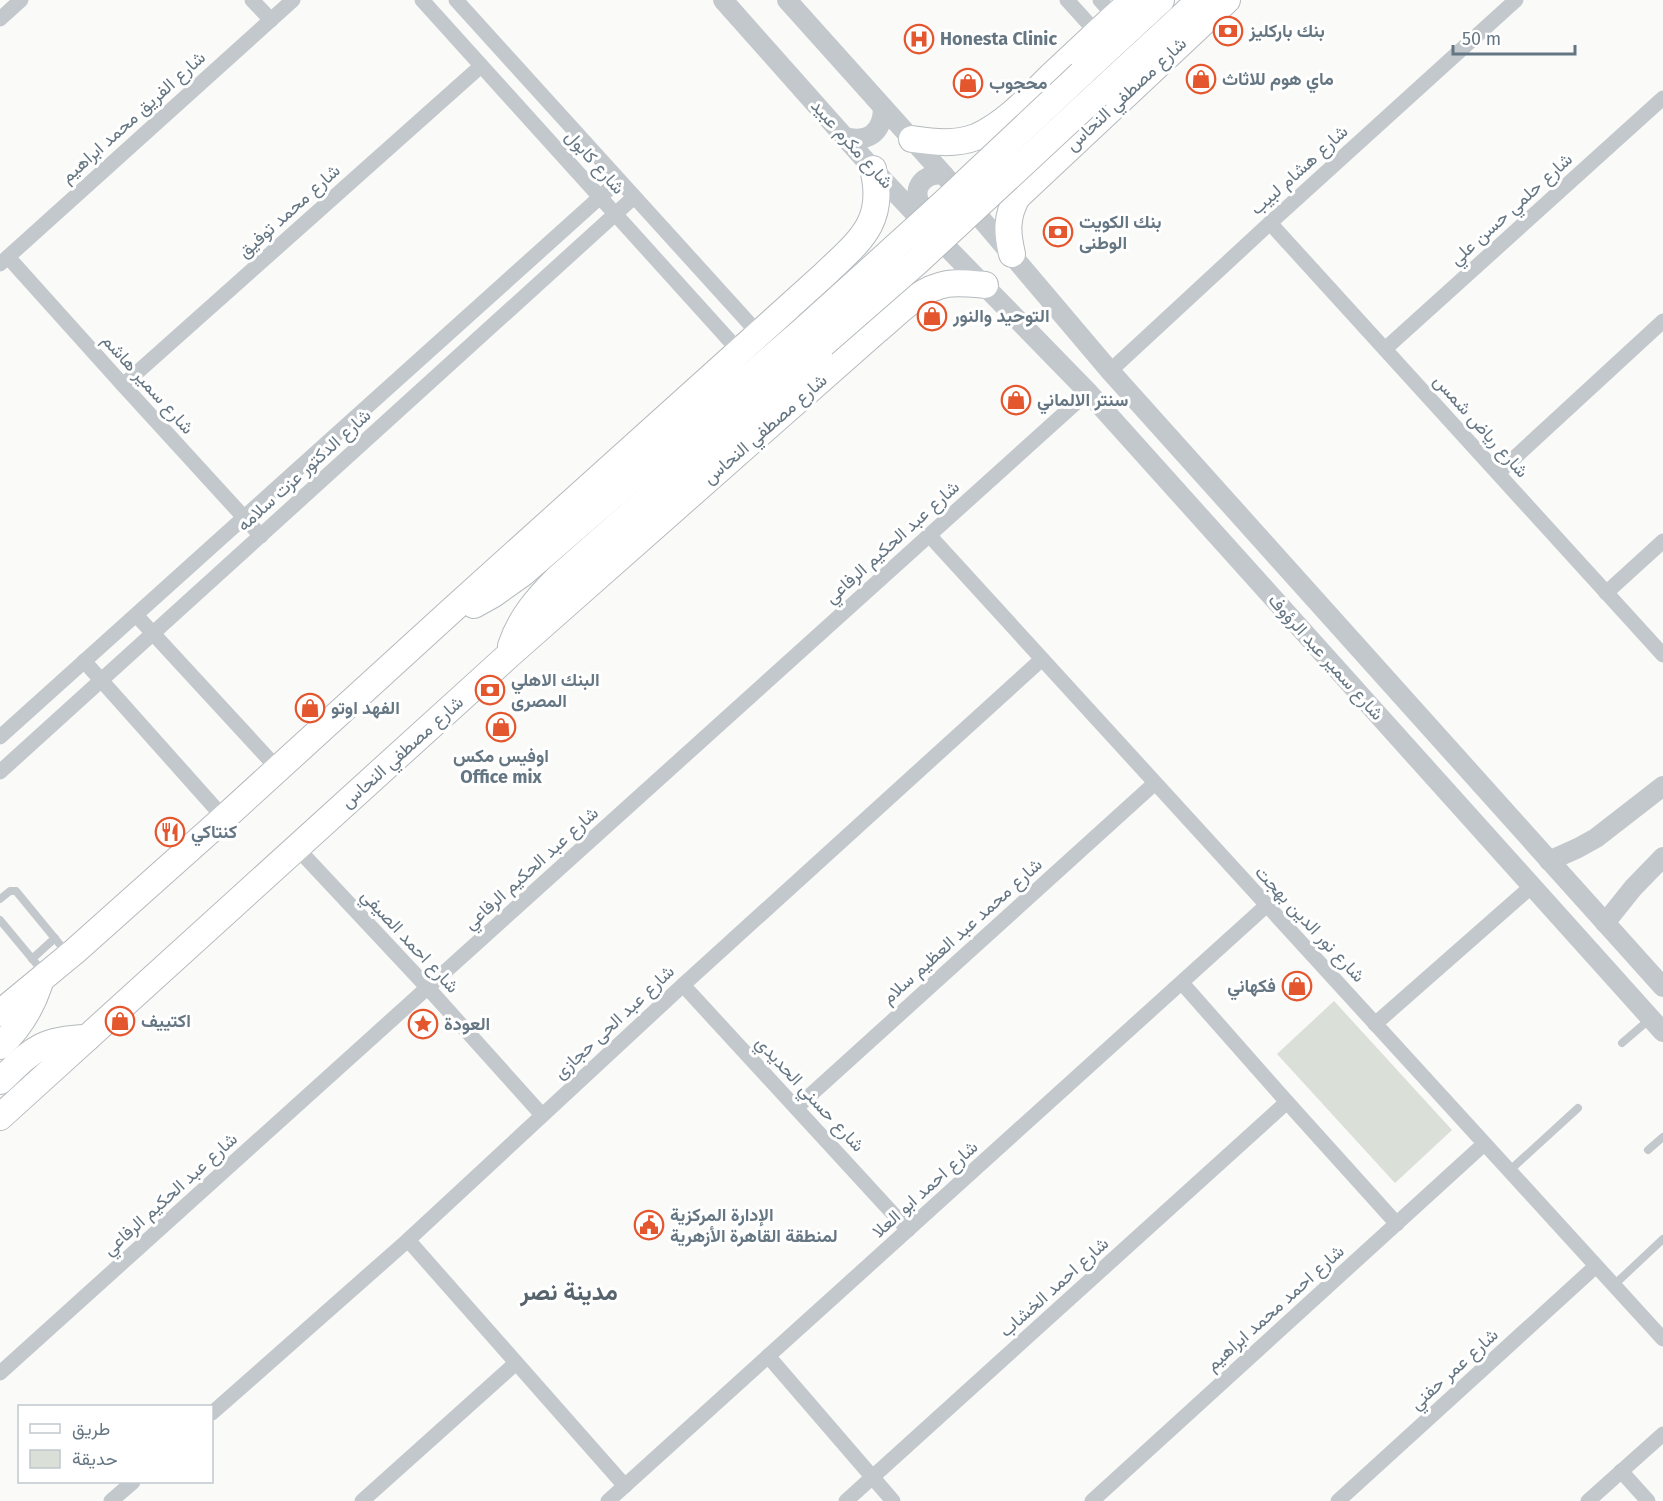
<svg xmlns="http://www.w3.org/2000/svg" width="1663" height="1501" font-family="'Fira Sans',Vazirmatn,sans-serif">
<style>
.green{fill:#dadfd7}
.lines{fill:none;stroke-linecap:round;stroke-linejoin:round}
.primary-casing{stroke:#b5babe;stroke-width:28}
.service{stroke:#c3c8cc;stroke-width:8}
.minor{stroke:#c3c8cc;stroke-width:15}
.tertiary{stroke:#c3c8cc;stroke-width:20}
.primary{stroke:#fff;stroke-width:26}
.primary-bridge-casing{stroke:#b5babe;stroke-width:28;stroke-linecap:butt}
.primary-bridge{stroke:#fff;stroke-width:26}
.labels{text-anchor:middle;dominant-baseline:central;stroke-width:6;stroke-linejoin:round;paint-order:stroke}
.poi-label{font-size:18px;font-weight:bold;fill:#657683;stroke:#fff;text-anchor:start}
.street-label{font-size:18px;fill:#657683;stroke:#fff}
.district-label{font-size:24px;font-weight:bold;fill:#57646e;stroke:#fff}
</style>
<rect width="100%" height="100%" fill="#fafaf8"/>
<!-- green -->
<polygon class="green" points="1334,1001 1452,1130 1395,1183 1277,1054"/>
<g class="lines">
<!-- primary casing -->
<g class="primary-casing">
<g id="primary">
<polyline points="1081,74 1161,0"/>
<polyline points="1097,95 1200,0"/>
<path d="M912 139C933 142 955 145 976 137 1005 124 1029 98 1051 76 1078 51 1105 25 1133 0"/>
<path d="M1012 254C1007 233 1006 217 1017 197L1227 0"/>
<polyline points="474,605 492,595 523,573 807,327"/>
<path d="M511 646C520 618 538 598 558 578L823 344"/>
<path d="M0 1013 75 951 224 818 451 611 823 276C858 242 887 223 873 169"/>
<path d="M0 1046C18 1029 31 1009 39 985"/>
<path d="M0 1081C32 1051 40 1039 87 1038"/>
<path d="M0 1117 509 655 876 331C897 314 918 289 947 284 959 282 973 284 985 285"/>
</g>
</g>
<!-- service -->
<g class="service">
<polyline points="0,899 10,891 16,891 62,947 68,950"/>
<polyline points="0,920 39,967 41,974"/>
<polyline points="32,959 55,938"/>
<polyline points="1622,1043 1650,1019"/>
<polyline points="1648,1150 1663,1137"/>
<polyline points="1509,1171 1578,1108"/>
<polyline points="1614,1285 1663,1239"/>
</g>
<!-- minor -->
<g class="minor">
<polyline points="252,0 271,20"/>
<polyline points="422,0 739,351"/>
<polyline points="456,0 758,333"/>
<polyline points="1067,0 1097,33"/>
<polyline points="1100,0 1115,17"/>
<polyline points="0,19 21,0"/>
<polyline points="1270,223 1663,655"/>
<polyline points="8,257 123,385 261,536"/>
<polyline points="0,264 293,0"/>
<polyline points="1385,349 1663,98"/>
<polyline points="1110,371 1270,223 1516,0"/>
<polyline points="123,385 481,66"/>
<polyline points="1498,473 1663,321"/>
<polyline points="929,535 1663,1339"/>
<polyline points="1606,593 1663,541"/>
<polyline points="136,615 278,769"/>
<polyline points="84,661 224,818"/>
<polyline points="0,737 619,180"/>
<polyline points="0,772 634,197"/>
<polyline points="296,847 428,988 542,1115"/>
<polyline points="1182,983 1287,1102 1397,1224"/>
<polyline points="683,985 908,1230"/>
<polyline points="1375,1024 1532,886"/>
<polyline points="796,1108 1155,783"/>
<polyline points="408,1240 625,1486"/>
<polyline points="768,1356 893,1501"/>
<polyline points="0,1373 1088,392"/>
<polyline points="212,1413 408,1240 683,985 1042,659"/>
<polyline points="1621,1471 1648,1501"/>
<polyline points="111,1501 133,1482"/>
<polyline points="362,1501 516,1363"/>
<polyline points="608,1501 1267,905"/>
<polyline points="846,1501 1287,1102"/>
<polyline points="1092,1501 1484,1144"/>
<polyline points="1338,1501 1596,1266"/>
<polyline points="1588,1501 1663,1434"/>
</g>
<!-- tertiary -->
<g class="tertiary">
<polyline points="723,0 873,169 935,235 1088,392 1663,1032"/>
<polyline points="787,0 944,175 1110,371 1663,987"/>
<path d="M844 137C868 143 882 133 883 109"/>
<path d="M932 218C928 213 922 207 919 201 912 184 929 172 944 175"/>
<polyline points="1549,861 1578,848 1596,838 1663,786"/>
<polyline points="1605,923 1633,888 1663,857"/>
</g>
<!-- primary -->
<use href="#primary" class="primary"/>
<!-- primary-bridge casing -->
<g class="primary-bridge-casing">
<g id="primary-bridge">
<polyline points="807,327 945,202 1081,74"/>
<polyline points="823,344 917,262 1097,95"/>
</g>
</g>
<!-- primary-bridge -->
<use href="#primary-bridge" class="primary-bridge"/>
</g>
<!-- icons -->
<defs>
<g id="bank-ring" transform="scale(1.5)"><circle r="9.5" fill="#fff" stroke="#e4572e" stroke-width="1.5"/><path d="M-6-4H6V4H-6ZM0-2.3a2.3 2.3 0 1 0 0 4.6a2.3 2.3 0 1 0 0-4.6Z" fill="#e4572e"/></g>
<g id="hospital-ring" transform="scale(1.5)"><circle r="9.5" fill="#fff" stroke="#e4572e" stroke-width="1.5"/><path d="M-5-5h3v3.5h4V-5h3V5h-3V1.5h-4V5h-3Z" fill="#e4572e"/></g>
<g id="shop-ring" transform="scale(1.5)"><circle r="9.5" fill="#fff" stroke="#e4572e" stroke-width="1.5"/><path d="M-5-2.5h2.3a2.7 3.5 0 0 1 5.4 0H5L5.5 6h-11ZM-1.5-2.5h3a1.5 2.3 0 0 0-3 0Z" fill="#e4572e"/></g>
<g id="restaurant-ring" transform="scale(1.5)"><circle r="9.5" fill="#fff" stroke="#e4572e" stroke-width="1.5"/><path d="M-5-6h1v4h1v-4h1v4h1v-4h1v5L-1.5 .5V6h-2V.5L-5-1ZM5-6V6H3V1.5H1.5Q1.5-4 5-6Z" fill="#e4572e"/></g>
<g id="sight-ring" transform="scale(1.5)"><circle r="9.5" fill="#fff" stroke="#e4572e" stroke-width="1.5"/><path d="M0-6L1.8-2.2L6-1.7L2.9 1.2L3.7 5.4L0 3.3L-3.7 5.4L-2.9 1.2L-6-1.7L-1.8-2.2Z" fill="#e4572e"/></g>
<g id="civic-ring" transform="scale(1.5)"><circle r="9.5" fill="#fff" stroke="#e4572e" stroke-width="1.5"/><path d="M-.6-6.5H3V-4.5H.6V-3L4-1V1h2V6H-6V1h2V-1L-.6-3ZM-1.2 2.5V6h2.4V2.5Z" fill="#e4572e"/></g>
</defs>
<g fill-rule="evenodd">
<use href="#bank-ring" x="1228" y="31"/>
<use href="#hospital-ring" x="919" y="39"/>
<use href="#shop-ring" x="1201" y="79"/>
<use href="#shop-ring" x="968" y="83"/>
<use href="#bank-ring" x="1058" y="232"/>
<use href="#shop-ring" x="932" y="316"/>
<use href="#shop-ring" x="1016" y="400"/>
<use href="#bank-ring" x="490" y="690"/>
<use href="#shop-ring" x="310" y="708"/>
<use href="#shop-ring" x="501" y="727"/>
<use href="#restaurant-ring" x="170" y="832"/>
<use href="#shop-ring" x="1297" y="986"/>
<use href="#shop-ring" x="120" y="1021"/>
<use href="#sight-ring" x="423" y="1024"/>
<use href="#civic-ring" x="649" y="1225"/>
</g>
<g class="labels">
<!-- poi labels -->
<g class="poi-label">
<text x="1249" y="31">بنك باركليز</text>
<text x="940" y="39">Honesta Clinic</text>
<text x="1222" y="79">ماي هوم للاثاث</text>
<text x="989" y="83">محجوب</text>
<text x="1079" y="222">بنك الكويت<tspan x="1079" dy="21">الوطنى</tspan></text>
<text x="953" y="316">التوحيد والنور</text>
<text x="1037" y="400">سنتر الالماني</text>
<text x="511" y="680">البنك الاهلي<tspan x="511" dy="21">المصرى</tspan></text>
<text x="331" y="708">الفهد اوتو</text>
<text x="501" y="756" text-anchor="middle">اوفيس مكس<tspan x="501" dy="21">Office mix</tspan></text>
<text x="191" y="832">كنتاكي</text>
<text x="1276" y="986" text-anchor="end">فكهاني</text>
<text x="141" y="1021">اكتييف</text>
<text x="444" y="1024">العودة</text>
<text x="670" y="1215">الإدارة المركزية<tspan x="670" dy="21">لمنطقة القاهرة الأزهرية</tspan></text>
</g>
<!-- street labels -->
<g class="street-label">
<text transform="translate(1126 94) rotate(-43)">شارع مصطفي النحاس</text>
<text transform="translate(133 117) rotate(-42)">شارع الفريق محمد ابراهيم</text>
<text transform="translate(852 144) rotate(48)">شارع مكرم عبيد</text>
<text transform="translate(595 162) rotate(48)">شارع كابول</text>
<text transform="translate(1299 170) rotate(-42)">شارع هشام لبيب</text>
<text transform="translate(1511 209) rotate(-42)">شارع حلمي حسن علي</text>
<text transform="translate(289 211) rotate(-42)">شارع محمد توفيق</text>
<text transform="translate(148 384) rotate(48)">شارع سمير هاشم</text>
<text transform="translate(1481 426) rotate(48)">شارع رياض شمس</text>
<text transform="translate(765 429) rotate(-41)">شارع مصطفي النحاس</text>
<text transform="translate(304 470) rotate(-42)">شارع الدكتور عزت سلامه</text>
<text transform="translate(892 542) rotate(-42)">شارع عبد الحكيم الرفاعي</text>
<text transform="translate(1326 657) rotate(48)">شارع سمير عبد الرؤوف</text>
<text transform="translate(402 752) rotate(-42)">شارع مصطفي النحاس</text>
<text transform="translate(531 868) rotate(-42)">شارع عبد الحكيم الرفاعي</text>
<text transform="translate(1310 924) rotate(47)">شارع نور الدين بهجت</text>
<text transform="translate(962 931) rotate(-42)">شارع محمد عبد العظيم سلام</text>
<text transform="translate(410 941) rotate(47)">شارع احمد الصيفي</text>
<text transform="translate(614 1022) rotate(-43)">شارع عبد الحى حجازى</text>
<text transform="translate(810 1094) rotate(47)">شارع حسني الحديدي</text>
<text transform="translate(925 1189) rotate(-42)">شارع احمد ابو العلا</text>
<text transform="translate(170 1194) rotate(-42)">شارع عبد الحكيم الرفاعي</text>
<text transform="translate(1054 1287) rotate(-42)">شارع احمد الخشاب</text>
<text transform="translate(1275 1308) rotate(-42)">شارع احمد محمد ابراهيم</text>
<text transform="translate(1454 1369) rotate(-42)">شارع عمر حفني</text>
</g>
<!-- district labels -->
<g class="district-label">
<text x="569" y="1292">مدينة نصر</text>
</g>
</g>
<!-- legend -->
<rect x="18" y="1405" width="195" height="78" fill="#ffffff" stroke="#c1c8cd" stroke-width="1.5"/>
<rect x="30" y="1424" width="30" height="9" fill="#ffffff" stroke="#c1c8cd" stroke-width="1.5"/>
<text x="72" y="1435" font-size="18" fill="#657683">طريق</text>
<rect x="30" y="1450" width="30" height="18" fill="#dadfd7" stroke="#c1c8cd" stroke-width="1.5"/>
<text x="72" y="1465" font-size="18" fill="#657683">حديقة</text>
<!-- scale -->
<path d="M1453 45v9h122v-9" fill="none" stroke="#657683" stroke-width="3"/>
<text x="1462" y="45" font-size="18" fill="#657683" stroke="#ffffff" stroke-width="4.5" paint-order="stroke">50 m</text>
</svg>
